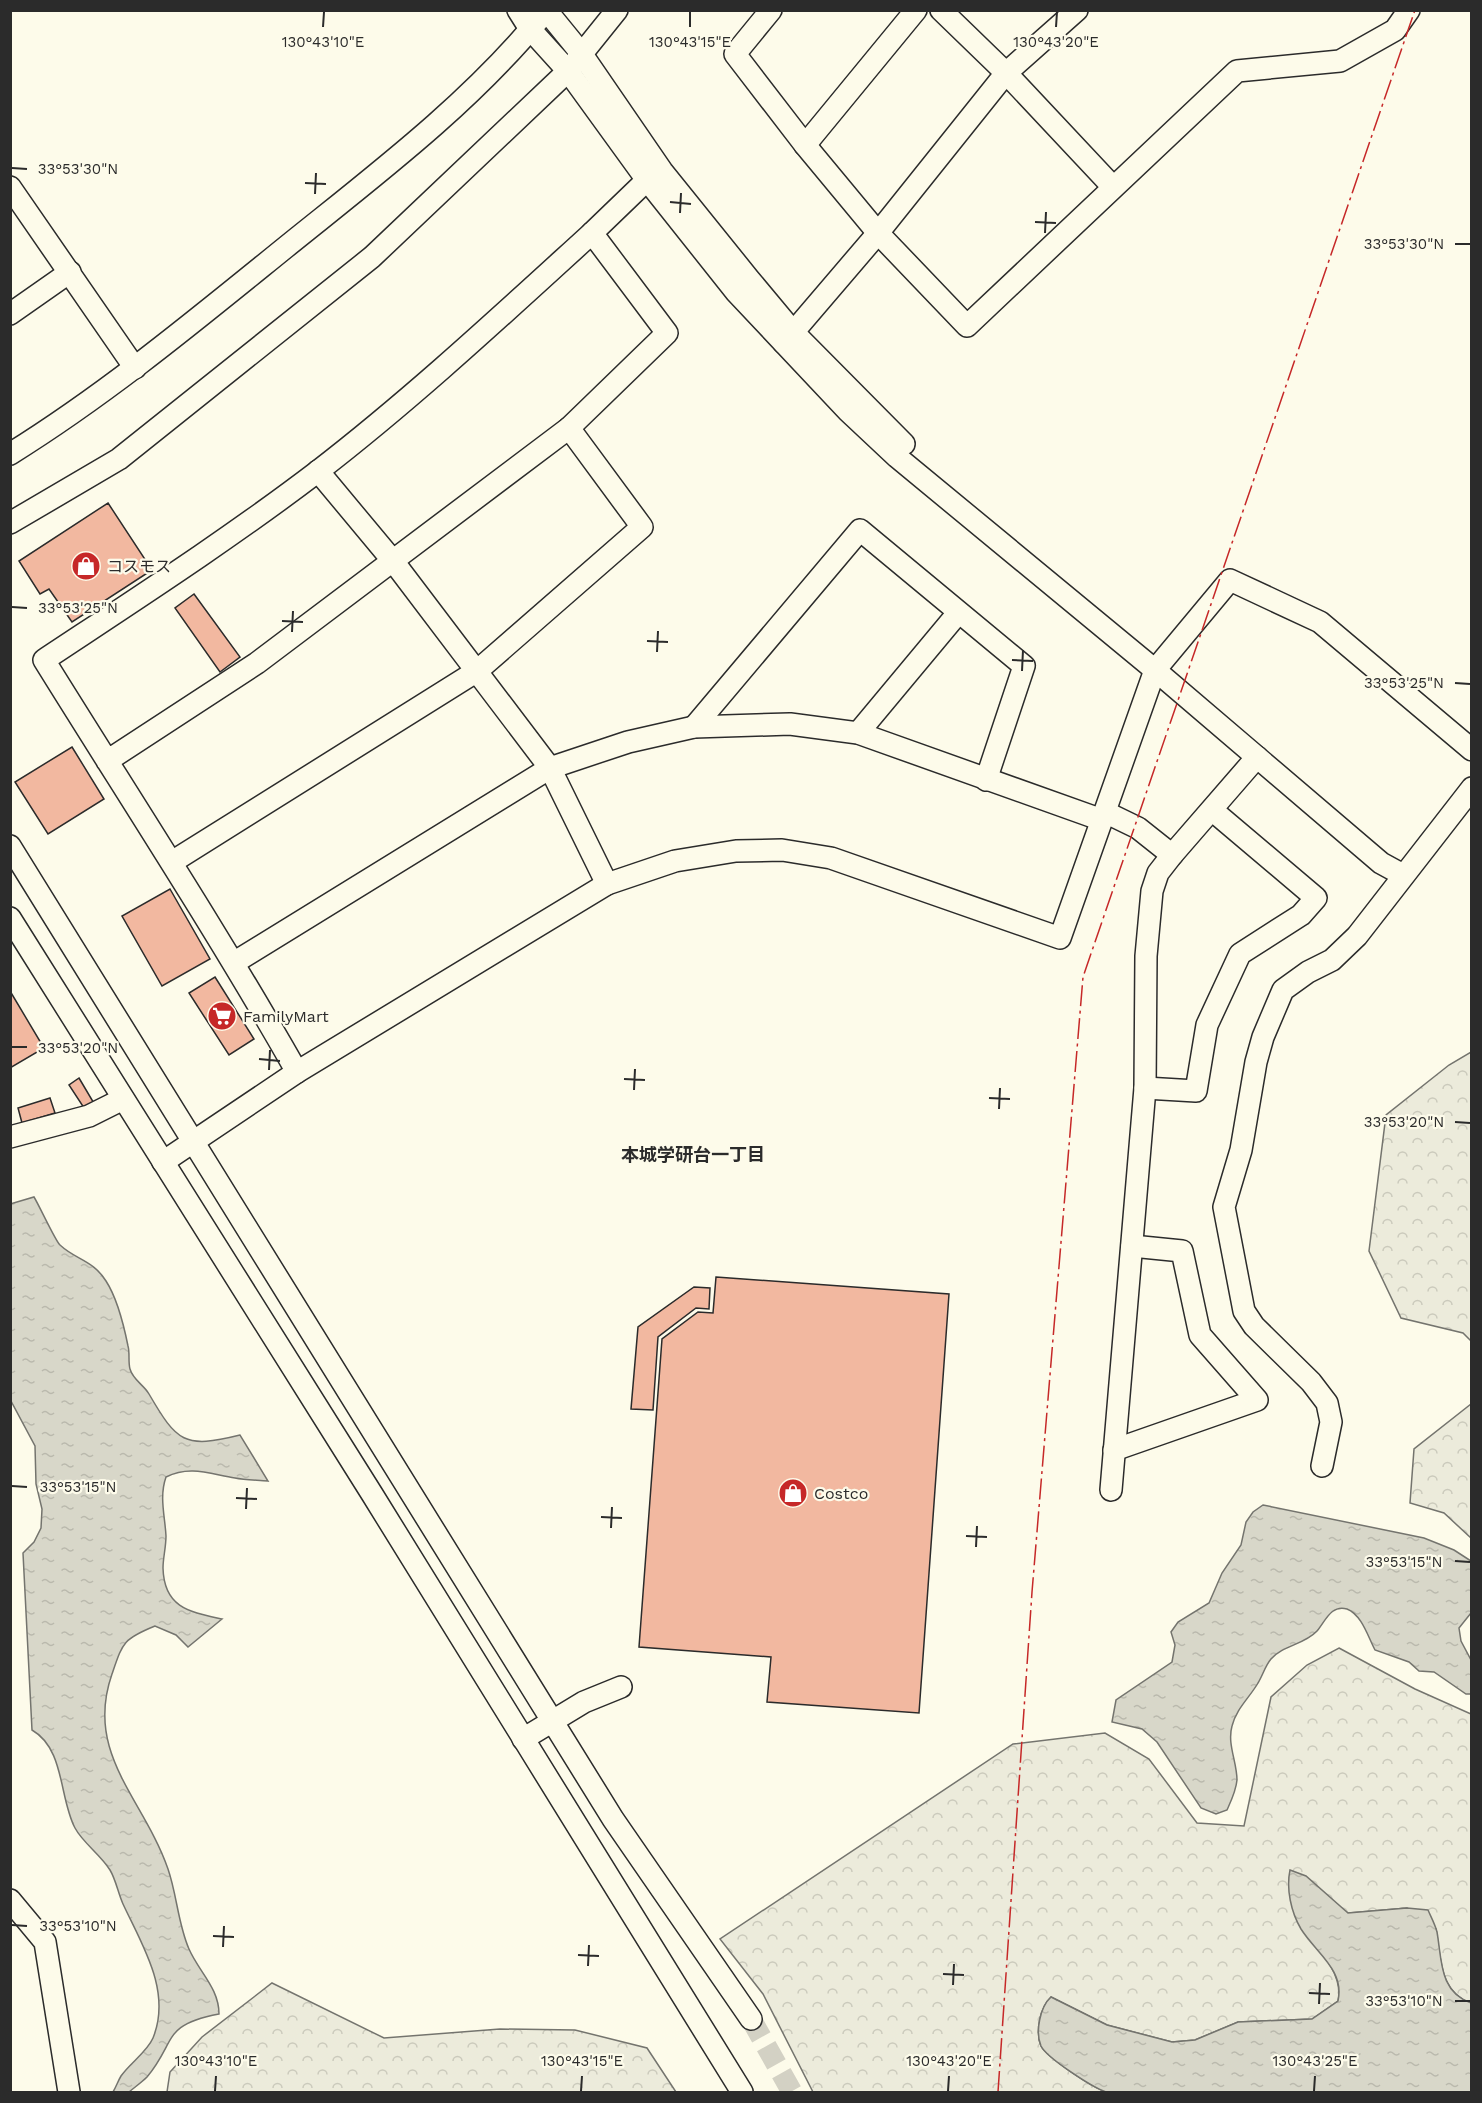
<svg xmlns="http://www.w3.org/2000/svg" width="1482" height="2103" font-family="'Work Sans','Noto Sans JP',sans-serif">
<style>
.forest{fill:url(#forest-crowns);stroke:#74746e;stroke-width:1.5}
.water{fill:url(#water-ripples);stroke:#74746e;stroke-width:1.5}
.building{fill:#f2b8a0;stroke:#2b2b2b;stroke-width:1.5}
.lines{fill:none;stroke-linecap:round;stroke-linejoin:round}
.minor-tunnel{stroke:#d3d1c4;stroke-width:21;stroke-dasharray:21 10;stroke-linecap:butt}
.minor-casing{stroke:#2b2b2b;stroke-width:24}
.minor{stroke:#fdfbea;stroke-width:21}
.power{stroke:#c62828;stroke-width:1.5;stroke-dasharray:21 4.5 3 4.5;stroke-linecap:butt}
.ticks{fill:none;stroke:#2b2b2b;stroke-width:2}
.labels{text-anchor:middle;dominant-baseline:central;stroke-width:4.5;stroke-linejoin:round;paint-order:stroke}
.poi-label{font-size:16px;fill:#2b2b2b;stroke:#fdfbea;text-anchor:start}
.neighbourhood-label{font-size:18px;font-weight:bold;fill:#2b2b2b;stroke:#fdfbea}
.ticks-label{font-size:15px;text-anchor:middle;fill:#2b2b2b;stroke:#fdfbea;stroke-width:4.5;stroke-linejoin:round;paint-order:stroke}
</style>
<defs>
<pattern id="forest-crowns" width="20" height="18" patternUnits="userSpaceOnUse" patternTransform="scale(1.5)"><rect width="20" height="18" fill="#ecebdb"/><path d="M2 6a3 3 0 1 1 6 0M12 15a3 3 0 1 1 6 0" fill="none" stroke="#cbcabc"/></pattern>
<pattern id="water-ripples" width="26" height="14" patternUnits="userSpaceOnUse" patternTransform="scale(1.5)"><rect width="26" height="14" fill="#d8d7c9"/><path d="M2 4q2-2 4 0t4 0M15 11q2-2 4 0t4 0" fill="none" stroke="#bab9ad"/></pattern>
</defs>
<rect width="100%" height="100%" fill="#fdfbea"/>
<!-- forest -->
<g class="forest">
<polygon points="1471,1052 1471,1341 1463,1333 1401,1318 1369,1251 1386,1115 1449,1065"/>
<polygon points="1471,1404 1471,1538 1444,1513 1410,1503 1414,1449"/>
<path d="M1339 1648 1415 1689 1471 1714V2003C1439 1992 1441 1957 1436 1929L1407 1908 1348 1913 1332 1901 1301 1928C1318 1949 1344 1973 1338 2001L1312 2019 1238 2022 1195 2040 1172 2042 1107 2025 1051 1997C1040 2007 1035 2032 1041 2046 1047 2058 1092 2087 1106 2092H813L763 1994 720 1939 1013 1744 1105 1733 1149 1759 1197 1823 1244 1826 1271 1697 1307 1665Z"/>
<polygon points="272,1983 384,2038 500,2029 575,2030 647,2048 676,2092 167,2092 170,2072 202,2037"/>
</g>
<!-- water -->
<g class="water">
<path d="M34 1197C39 1205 56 1242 60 1245 76 1260 93 1260 106 1281 117 1298 124 1326 128 1346 130 1353 128 1362 130 1369 133 1380 144 1385 149 1394 177 1442 184 1449 240 1435L268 1481C257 1480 245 1480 235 1478 210 1474 190 1465 166 1477 159 1497 165 1516 166 1536 166 1547 163 1558 163 1568 164 1608 190 1612 222 1619L188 1647 176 1635 155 1626C123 1639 123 1642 112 1674 84 1754 144 1799 168 1869 177 1895 178 1924 189 1949 199 1972 219 1988 219 2014 161 2025 177 2041 147 2077 142 2082 135 2087 129 2092H113C116 2087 118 2081 121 2076 130 2063 147 2052 153 2038 172 1991 142 1945 123 1904 118 1893 116 1880 110 1870 100 1854 83 1843 75 1828 59 1798 65 1749 32 1730L23 1553 34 1542 41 1528 42 1509 36 1484 35 1446 11 1401 10 1204Z"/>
<path d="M1263 1505 1424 1538 1454 1550 1471 1561V1613L1459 1628 1461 1641 1471 1660V1694H1466L1434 1672 1419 1671 1409 1662 1375 1650C1368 1637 1362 1615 1347 1609 1331 1604 1325 1622 1317 1631 1304 1645 1283 1645 1271 1659 1265 1666 1263 1675 1258 1683 1250 1697 1236 1709 1232 1726 1227 1744 1237 1762 1237 1780 1236 1791 1231 1801 1227 1810L1216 1814 1201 1808 1157 1742 1142 1729 1112 1722 1116 1700 1172 1662 1175 1645 1171 1632 1178 1622 1209 1603 1222 1573 1241 1545 1246 1522 1253 1512Z"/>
<path d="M1290 1870 1306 1876 1348 1913 1407 1908 1428 1910C1431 1917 1435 1924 1437 1932 1442 1960 1439 1992 1471 2003V2092H1106C1092 2087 1047 2058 1041 2046 1035 2032 1040 2007 1051 1997L1107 2025 1172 2042 1195 2040 1238 2022 1312 2019 1338 2001C1345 1970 1316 1953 1301 1929 1291 1912 1286 1889 1290 1870Z"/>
</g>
<!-- building -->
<g class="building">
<polygon points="108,503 152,570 72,622 49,589 40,594 19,561"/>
<polygon points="194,594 240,657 220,672 175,608"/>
<polygon points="72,747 104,799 48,834 15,782"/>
<polygon points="170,889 210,959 162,986 122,916"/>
<polygon points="215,977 254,1039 229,1055 189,993"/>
<polygon points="10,991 44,1048 10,1068"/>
<polygon points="79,1078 95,1105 86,1111 69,1085"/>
<polygon points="50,1098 55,1113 22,1123 18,1108"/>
<polygon points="716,1277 949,1294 919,1713 767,1702 771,1657 639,1647 662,1339 698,1312 713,1313"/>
<polygon points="694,1287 710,1288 709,1309 696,1308 658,1337 653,1410 631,1409 638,1327"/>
</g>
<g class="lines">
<!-- minor-tunnel -->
<polyline class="minor-tunnel" points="751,2019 792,2092"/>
<!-- minor casing -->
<g class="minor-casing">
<g id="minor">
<polyline points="518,10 530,29 568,71 647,180 736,292 848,411 897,457 1155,670 1381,863 1403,875"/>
<polyline points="546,10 581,53 662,171 749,279 794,333 904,444"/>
<polyline points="771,10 735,54 805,145 878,233 967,326 1237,71 1340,61 1395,30 1409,10"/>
<polyline points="941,10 1006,73 1113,187"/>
<polyline points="805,145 916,10"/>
<polyline points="10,187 135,368"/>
<polyline points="592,233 647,180"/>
<polyline points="10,314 70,272"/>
<polyline points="784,343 878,233 1006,73 1077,10"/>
<path d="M10 454C108 393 197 319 286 247 374 176 467 106 539 19"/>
<polyline points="318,471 393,561 550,768 607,884"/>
<polyline points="10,523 119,459 372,257 568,71 617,10"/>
<polyline points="694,727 860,530 1024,666 986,780"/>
<polyline points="858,733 958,613"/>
<path d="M107 761 257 663 569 428 667 333 592 233C502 315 413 398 317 472 229 539 136 599 44 660 129 797 217 931 297 1072"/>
<polyline points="1105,812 1138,828 1172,855"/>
<polyline points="10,846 613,1819 751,2019"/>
<polyline points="172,862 477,671 642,527 569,428"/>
<polyline points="10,918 372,1494 742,2092"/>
<polyline points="235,962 550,768 628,742 694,727 790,724 858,733 1102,820"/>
<polyline points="1145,1088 1196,1091 1207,1025 1240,954 1301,915 1316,898 1212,810"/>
<polyline points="10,1137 89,1116 123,1099"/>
<polyline points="163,1162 297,1072 607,884 675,861 736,851 782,850 831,858 1060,938 1155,670 1230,580 1320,622 1472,750"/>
<polyline points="1114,1450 1257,1400 1200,1335 1182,1251 1132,1246"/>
<polyline points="1322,1466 1331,1422 1327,1403 1311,1382 1254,1326 1244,1311 1224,1207 1241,1150 1256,1062 1263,1037 1283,990 1308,972 1332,960 1357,936 1472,788"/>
<polyline points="1111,1490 1145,1088 1146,956 1152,891 1158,873 1172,855 1257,757"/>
<polyline points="523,1739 584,1702 621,1687"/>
<polyline points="10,1900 45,1942 69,2092"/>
</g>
</g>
<!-- minor -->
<use href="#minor" class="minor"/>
<!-- power -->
<polyline class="power" points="998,2092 1032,1592 1083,977 1415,10"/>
</g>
<!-- ticks -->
<path class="ticks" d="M323 27 324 12M690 27V12M1056 27 1057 12M12 168 27 169M305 183 326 184M315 194 316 173M670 202 691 204M680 213 681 193M1035 222 1056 223M1045 233 1046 212M1455 244H1470M12 607 27 608M282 621 303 622M292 632 293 611M647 641 668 642M657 652 658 631M1012 660 1033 661M1022 671 1023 650M1455 683 1470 684M12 1047H27M259 1059 280 1061M269 1070 270 1050M624 1079 645 1080M634 1090 635 1069M989 1098 1010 1099M999 1109 1000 1088M1455 1122 1470 1123M12 1486 27 1487M236 1498 257 1499M246 1509 247 1488M601 1517 622 1518M611 1528 612 1507M966 1536 987 1537M976 1547 977 1526M1455 1561 1470 1562M12 1925 27 1926M213 1936 234 1937M223 1947 224 1926M578 1955 599 1956M588 1966 589 1945M943 1974 964 1975M953 1985 954 1964M1309 1993 1330 1994M1455 2001H1470M1319 2004 1320 1983M215 2091 216 2076M581 2091 582 2076M948 2091 949 2076M1314 2091 1315 2076"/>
<!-- icons -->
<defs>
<g id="shop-disc" transform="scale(1.5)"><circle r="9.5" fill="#c62828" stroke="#fdfbea"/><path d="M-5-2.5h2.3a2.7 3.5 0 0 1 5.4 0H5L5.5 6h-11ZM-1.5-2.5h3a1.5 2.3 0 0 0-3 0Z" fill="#fff"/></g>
<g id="supermarket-disc" transform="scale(1.5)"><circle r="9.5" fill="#c62828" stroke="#fdfbea"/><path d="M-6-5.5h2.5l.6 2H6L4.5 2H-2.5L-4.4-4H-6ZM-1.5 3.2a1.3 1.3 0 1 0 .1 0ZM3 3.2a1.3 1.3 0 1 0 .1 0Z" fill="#fff"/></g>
</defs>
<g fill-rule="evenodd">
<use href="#shop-disc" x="86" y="566"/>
<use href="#supermarket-disc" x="222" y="1016"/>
<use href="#shop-disc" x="793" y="1493"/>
</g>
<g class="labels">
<!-- poi labels -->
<g class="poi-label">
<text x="107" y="566">コスモス</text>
<text x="243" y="1016">FamilyMart</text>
<text x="814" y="1493">Costco</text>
</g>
<!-- neighbourhood labels -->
<g class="neighbourhood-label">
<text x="693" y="1154">本城学研台一丁目</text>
</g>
</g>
<g class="ticks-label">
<text x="323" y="47">130°43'10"E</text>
<text x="690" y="47">130°43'15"E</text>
<text x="1056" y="47">130°43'20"E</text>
<text x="78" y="174">33°53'30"N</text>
<text x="1404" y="249">33°53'30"N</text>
<text x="78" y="613">33°53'25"N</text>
<text x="1404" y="688">33°53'25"N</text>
<text x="78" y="1053">33°53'20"N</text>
<text x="1404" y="1127">33°53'20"N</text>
<text x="78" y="1492">33°53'15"N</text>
<text x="1404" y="1567">33°53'15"N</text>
<text x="78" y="1931">33°53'10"N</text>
<text x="1404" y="2006">33°53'10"N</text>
<text x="216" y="2066">130°43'10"E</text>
<text x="582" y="2066">130°43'15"E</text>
<text x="949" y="2066">130°43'20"E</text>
<text x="1315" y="2066">130°43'25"E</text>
</g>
<!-- border -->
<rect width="1482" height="2103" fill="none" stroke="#2b2b2b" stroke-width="24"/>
</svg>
